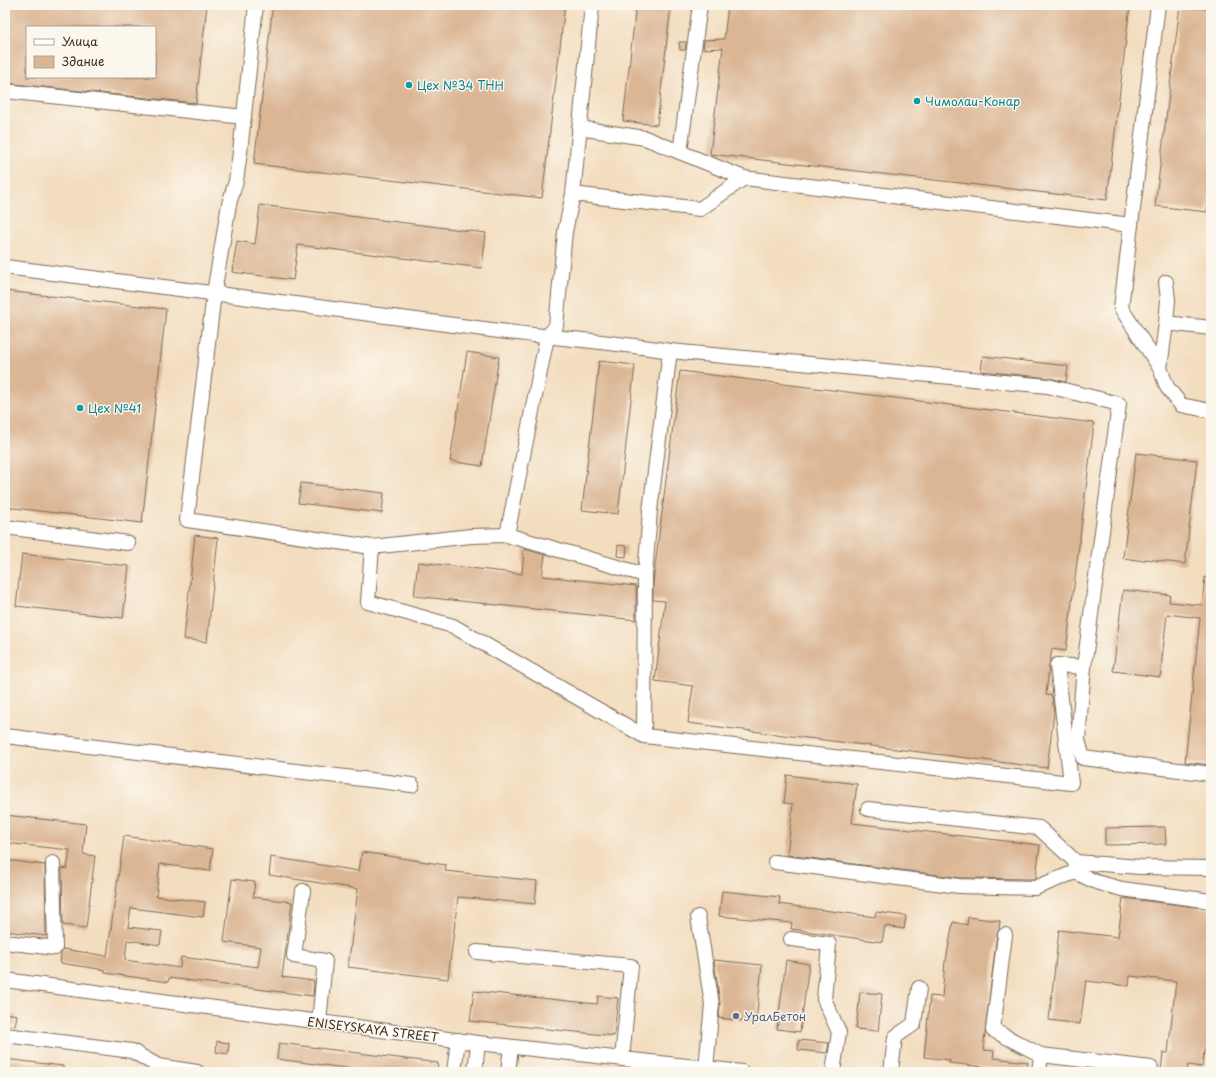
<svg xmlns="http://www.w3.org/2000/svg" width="1216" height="1077" font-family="'Playpen Sans',sans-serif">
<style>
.building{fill:#dbb694;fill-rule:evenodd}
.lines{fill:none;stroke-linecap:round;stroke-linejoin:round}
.minor-casing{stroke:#7b6956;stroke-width:16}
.minor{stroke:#fff;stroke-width:14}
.culture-dot{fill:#0f9aa8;stroke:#fbf7ec;stroke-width:1.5}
.service-dot{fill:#5c6f8a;stroke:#fbf7ec;stroke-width:1.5}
.labels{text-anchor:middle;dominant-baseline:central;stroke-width:3;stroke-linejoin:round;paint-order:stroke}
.culture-label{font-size:12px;fill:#0d838f;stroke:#fbf7ec;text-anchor:start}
.service-label{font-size:12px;fill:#4e5e75;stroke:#fbf7ec;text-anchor:start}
.street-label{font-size:12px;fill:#3b2a1e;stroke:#fbf7ec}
</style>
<rect width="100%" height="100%" fill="#fbf7ec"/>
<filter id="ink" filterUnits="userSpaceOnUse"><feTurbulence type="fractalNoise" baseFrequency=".025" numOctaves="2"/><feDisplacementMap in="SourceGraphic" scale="8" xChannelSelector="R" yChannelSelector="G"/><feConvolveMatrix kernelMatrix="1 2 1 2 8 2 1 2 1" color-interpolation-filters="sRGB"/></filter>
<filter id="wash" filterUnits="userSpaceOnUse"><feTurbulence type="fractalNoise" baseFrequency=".012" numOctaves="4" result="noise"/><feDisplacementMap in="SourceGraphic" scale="16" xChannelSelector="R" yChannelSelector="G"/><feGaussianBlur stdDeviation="0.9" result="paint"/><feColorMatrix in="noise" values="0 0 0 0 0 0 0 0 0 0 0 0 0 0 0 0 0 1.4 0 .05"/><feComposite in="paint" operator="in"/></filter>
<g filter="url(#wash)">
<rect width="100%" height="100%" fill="#f3ddbf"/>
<g id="blocks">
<!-- building -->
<g class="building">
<path d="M5 5H207L196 103 5 83ZM27 27H155V77H27Z"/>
<polygon points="273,5 565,5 542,198 254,164"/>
<polygon points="636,5 671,5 657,125 623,121"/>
<polygon points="728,5 1130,5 1107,200 710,154 723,48 703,49 704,40 724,39"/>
<polygon points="1180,6 1211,10 1211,182 1207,212 1155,206"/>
<polygon points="679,42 686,42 685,50 680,50"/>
<polygon points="260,205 486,233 482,268 298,245 293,280 232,272 237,241 255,244"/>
<polygon points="5,291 166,309 142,523 5,507"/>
<polygon points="467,352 499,357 482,466 450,461"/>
<polygon points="983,356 1068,366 1066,382 1049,378 981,371"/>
<polygon points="599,361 635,365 618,514 582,510"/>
<polygon points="680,371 1094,423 1066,651 1052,649 1049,666 1046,695 1052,696 1054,713 1047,768 688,723 693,686 655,681 665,601 653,600 653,582"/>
<polygon points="1136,453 1197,460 1185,564 1145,559 1144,561 1123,558"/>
<polygon points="301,483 384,493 382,513 298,503"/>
<polygon points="195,535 218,538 207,642 184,639"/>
<polygon points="618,545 627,546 626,557 617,556"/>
<polygon points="524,549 545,555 542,576 636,586 636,620 414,596 418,562 522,574"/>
<polygon points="22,554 129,566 123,618 16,606"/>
<polygon points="1205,577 1211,578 1211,765 1185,762 1200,618 1167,614 1160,677 1113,671 1123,590 1170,595 1169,602 1202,605"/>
<polygon points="787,775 857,784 852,823 1040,845 1036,878 1033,879 960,878 787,855 793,804 784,803"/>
<polygon points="5,815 86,824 83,854 95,856 86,928 63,925 62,868 67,869 70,850 5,843"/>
<polygon points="1165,827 1166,844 1105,845 1105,828"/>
<polygon points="124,836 213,849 210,871 160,864 156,896 205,902 203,917 131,908 128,927 162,931 160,945 127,940 125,960 180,968 181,957 258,967 261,947 224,942 232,879 255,882 253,897 292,902 282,977 314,981 313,996 169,978 168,982 105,973 105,970 60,963 61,954 63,949 107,956"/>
<polygon points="362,852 446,865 445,871 537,881 535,904 458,897 448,979 348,967 358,889 269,875 271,857 359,871"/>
<polygon points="5,860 45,865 46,936 5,931"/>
<polygon points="722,891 780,897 779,904 875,917 876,912 906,916 904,929 885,926 882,942 791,929 792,923 719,916"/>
<polygon points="1123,898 1211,909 1211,965 1207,1000 1211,1001 1211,1052 1204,1051 1202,1067 1188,1065 1187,1072 1161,1072 1163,1053 1168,1053 1176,981 1130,976 1129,986 1086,981 1080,1024 1049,1020 1059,930 1118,937"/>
<polygon points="968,917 1000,921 999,929 997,934 983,1050 994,1051 993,1058 1028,1062 1027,1072 949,1063 950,1060 924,1057 930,996 942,997 945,961 946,961 953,922 967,925"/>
<polygon points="714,960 762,965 756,1022 719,1018 720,1003"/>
<polygon points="786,960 809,964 800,1032 777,1029"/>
<polygon points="474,991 597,1004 598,996 618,998 614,1036 470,1021"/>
<polygon points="860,992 882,994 878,1031 856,1029"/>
<polygon points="5,1013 17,1015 15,1026 5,1024"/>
<polygon points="799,1040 829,1043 827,1053 798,1050"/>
<polygon points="217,1041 229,1043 228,1054 216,1052"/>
<polygon points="279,1043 438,1063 437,1072 376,1072 277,1059"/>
<polygon points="5,1059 63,1066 63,1072 5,1072"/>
</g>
</g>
</g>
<g filter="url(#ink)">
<use href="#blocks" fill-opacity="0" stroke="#7b6956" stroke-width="1"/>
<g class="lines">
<!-- minor casing -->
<g class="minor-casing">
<g id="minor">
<polyline points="256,5 240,152 236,181 229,204 214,293 187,520 372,547 368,602 453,626 644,736 1071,783 1057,665 1084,667"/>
<polyline points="592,5 573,194 565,232 556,326 547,337 507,535 645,575 644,736"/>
<polyline points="5,91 244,117"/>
<polyline points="579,128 645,138 744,178 1131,225 1121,308 1160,368 1167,387 1181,405 1211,411"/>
<polyline points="680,152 700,5"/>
<polyline points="573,194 700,209 744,178"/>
<polyline points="1131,225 1158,5"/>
<path d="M5 267C170 287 334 309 499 331 556 338 613 342 670 351L1048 386 1119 404 1084 667 1078 740 1083 758 1211 774"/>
<polyline points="1166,282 1168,300 1166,323"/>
<polyline points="1160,368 1166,323 1211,328"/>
<polyline points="5,527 128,543"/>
<polyline points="372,547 471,536 507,535"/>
<polyline points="645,575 650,511 670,351"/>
<polyline points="5,736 412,785"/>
<polyline points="868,809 1039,828 1076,862 1075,872 1096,882 1122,889 1211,901"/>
<polyline points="775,862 959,886 1035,888 1075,872"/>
<polyline points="1076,862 1140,867 1211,868"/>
<polyline points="303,891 294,956 325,961 319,1022"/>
<polyline points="698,917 712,1004 706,1068"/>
<polyline points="1005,935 993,1030 1041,1055 1039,1072"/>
<polyline points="791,939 829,944 824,999 839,1032 833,1072"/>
<polyline points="5,942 55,948 53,863"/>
<polyline points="477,952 631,966 622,1059"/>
<polyline points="5,980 478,1043 742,1072"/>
<polyline points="5,1035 132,1051 158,1066 197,1072"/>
<polyline points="1041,1055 1151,1068"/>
<polyline points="454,1072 458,1040"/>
<polyline points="475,1072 478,1043"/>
<polyline points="508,1072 511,1047"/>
<polyline points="891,1072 895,1037 914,1024 919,988"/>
</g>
</g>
<!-- minor -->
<use href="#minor" class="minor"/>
</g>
</g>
<!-- markers -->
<g class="culture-dot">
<circle cx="409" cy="85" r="4"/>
<circle cx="917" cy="101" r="4"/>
<circle cx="80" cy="408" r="4"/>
</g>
<circle class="service-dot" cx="736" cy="1016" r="4"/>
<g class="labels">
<!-- culture labels -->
<g class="culture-label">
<text x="417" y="85">Цех №34 ТНН</text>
<text x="925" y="101">Чимолаи-Конар</text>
<text x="88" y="408">Цех №41</text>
</g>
<!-- service labels -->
<g class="service-label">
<text x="744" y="1016">УралБетон</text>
</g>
<!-- street labels -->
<g class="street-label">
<text transform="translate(373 1029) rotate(7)">ENISEYSKAYA STREET</text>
</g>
</g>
<!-- margin -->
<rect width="1216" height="1077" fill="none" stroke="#fbf7ec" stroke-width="20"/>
<!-- legend -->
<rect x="26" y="26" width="130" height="52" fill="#fbf7ec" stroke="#aea59a"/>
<rect x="34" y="39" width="20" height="6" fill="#ffffff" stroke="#aea59a"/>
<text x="62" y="46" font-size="12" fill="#3b2a1e">Улица</text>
<rect x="34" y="56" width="20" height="12" fill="#dbb694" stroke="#aea59a"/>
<text x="62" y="66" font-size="12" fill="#3b2a1e">Здание</text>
</svg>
